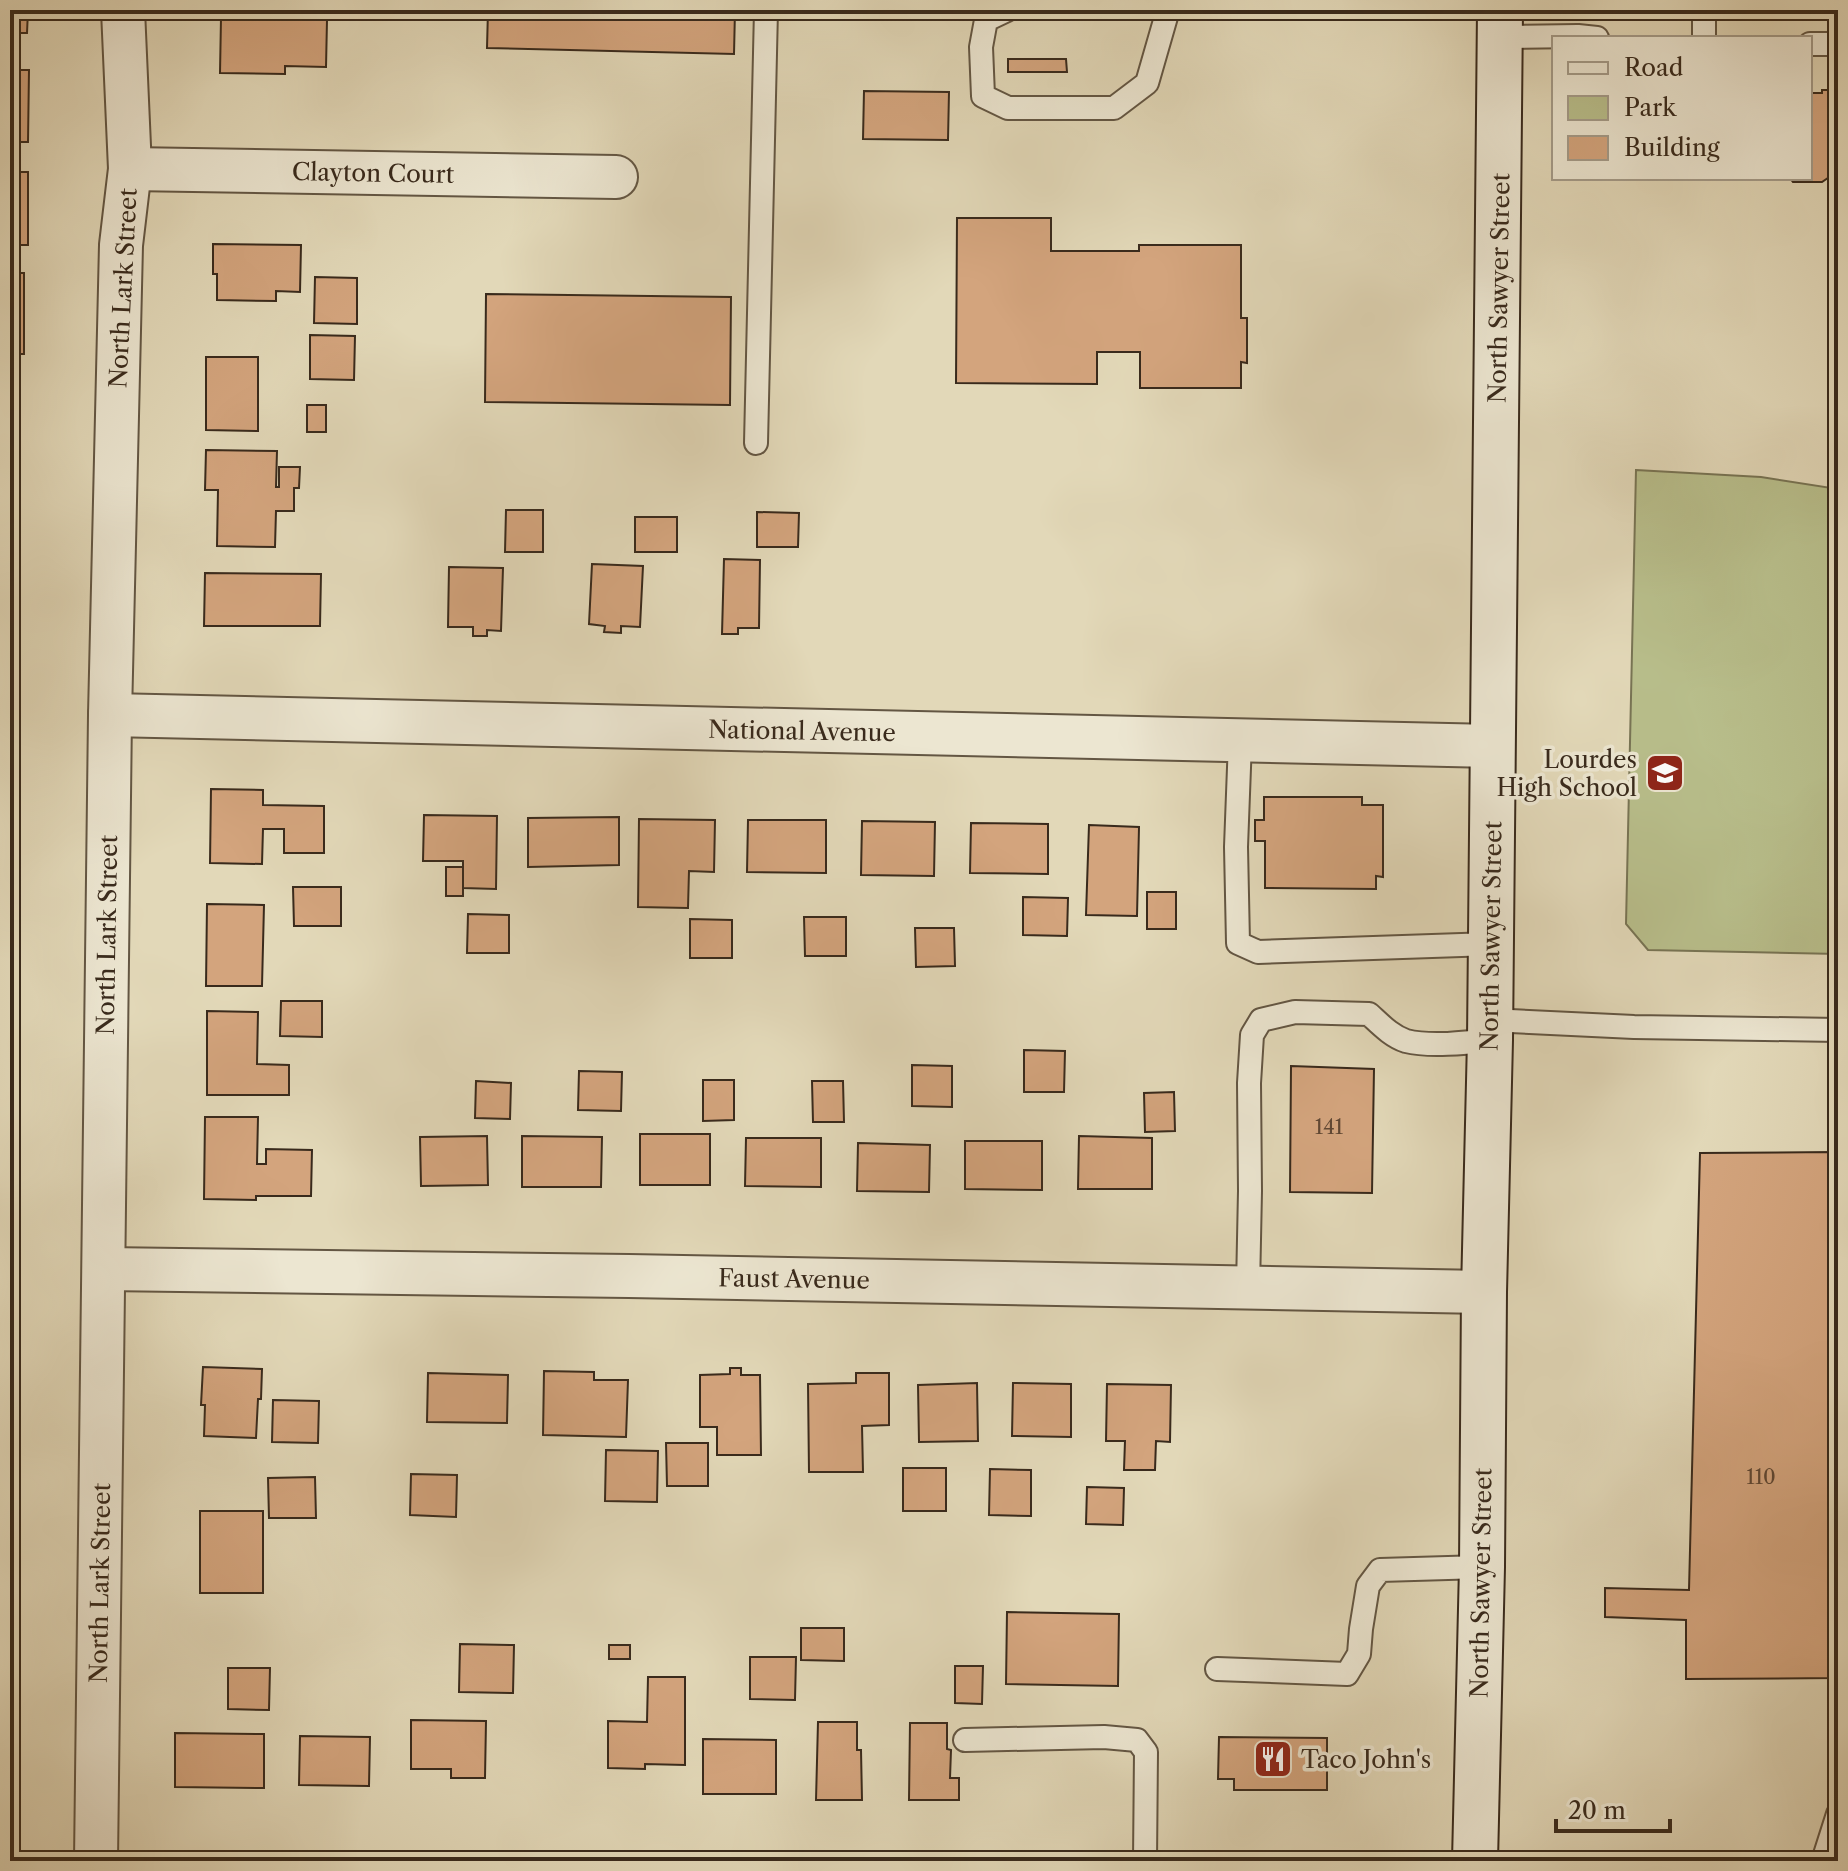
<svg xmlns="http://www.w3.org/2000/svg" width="1848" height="1871" font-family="'Libre Caslon Text',serif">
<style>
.green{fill:#b8be8b;stroke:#787454;stroke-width:2}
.building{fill:#d3a47d;stroke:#392a1c;stroke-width:2}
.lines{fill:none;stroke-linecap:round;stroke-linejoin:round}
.lane-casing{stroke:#635643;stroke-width:26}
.street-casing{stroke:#635643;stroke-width:46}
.secondary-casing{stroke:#392a1c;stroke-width:48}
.lane{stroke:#ece6d1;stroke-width:22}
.street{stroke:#ece6d1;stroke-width:42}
.secondary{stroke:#ece6d1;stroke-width:44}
.labels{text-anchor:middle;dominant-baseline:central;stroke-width:7;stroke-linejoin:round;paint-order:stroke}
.number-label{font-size:20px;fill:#604834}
.street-label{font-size:24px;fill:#392a1c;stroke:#ece6d1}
.poi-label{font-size:24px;fill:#392a1c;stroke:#ece6d1;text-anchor:end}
</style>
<rect width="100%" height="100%" fill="#e2d8b8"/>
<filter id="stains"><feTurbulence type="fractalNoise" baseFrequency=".0025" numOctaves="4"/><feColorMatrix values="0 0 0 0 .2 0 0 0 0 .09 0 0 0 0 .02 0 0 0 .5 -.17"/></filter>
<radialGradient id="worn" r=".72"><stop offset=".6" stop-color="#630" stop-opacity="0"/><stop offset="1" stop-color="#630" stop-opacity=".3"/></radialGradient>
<!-- green -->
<polygon class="green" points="1636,470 1761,477 1838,489 1838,954 1648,950 1626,924"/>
<!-- building -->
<g class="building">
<polygon points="10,10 28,10 27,33 10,33"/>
<polygon points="488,10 735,10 734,54 487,48"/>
<polygon points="221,18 327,20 326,67 285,66 285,74 220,73"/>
<polygon points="1008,59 1066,59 1067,72 1008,72"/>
<polygon points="10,70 29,70 28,142 10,142"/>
<polygon points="1822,90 1838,90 1838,171 1822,182 1793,182 1790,178 1810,178 1810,93 1822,93"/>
<polygon points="864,91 949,92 948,140 863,139"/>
<rect x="10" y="172" width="18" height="73"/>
<polygon points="957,218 1051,218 1051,251 1139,251 1139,245 1241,245 1241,318 1247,318 1247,363 1241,362 1241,388 1140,388 1140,352 1097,352 1097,384 956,383"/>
<polygon points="213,244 301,245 300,292 276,291 276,301 217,300 217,274 213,274"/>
<rect x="10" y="273" width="14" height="81"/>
<polygon points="315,277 357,278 357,324 314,323"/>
<polygon points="486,294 731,297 730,405 485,402"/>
<polygon points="310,335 355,336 354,380 310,379"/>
<polygon points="206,357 258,357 258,431 206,430"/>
<rect x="307" y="405" width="19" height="27"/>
<polygon points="10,412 17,412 17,440 20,440 20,482 10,482"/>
<polygon points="206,450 277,451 276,487 279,487 279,467 300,467 299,488 294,488 294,511 276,511 275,547 217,546 218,490 205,490"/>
<polygon points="506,510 543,510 543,552 505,552"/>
<polygon points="757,512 799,513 798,547 757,547"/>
<rect x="635" y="517" width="42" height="35"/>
<polygon points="724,559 760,560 759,628 738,628 738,634 722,634"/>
<polygon points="10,564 16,564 14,634 10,634"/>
<polygon points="592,564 643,566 640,627 621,626 621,633 604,632 605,626 589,624"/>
<polygon points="449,567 503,568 501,631 487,630 487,636 473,636 473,627 448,627"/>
<polygon points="205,573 321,574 320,626 204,626"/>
<polygon points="10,697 16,697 15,752 10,752"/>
<polygon points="211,789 263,790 263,805 324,806 324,853 284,853 284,829 263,829 262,864 210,863"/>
<polygon points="10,796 20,796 19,853 10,852"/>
<polygon points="1264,797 1362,797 1362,805 1383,805 1383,877 1376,876 1376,889 1265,888 1265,841 1255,841 1255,820 1264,820"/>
<polygon points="424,815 497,816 496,889 463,888 463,861 423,861"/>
<polygon points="619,817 619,865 528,867 528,818"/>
<polygon points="639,819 715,820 714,872 689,871 688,908 638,907"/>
<polygon points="748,820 826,820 826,873 747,872"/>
<polygon points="862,821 935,822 934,876 861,875"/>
<polygon points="971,823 1048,824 1048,874 970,873"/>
<polygon points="1089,825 1139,827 1137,916 1086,915"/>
<rect x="446" y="867" width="17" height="29"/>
<polygon points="293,887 341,887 341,926 294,926"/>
<rect x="1147" y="892" width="29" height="37"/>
<polygon points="10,897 12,897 13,971 10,971"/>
<polygon points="1023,897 1068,898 1067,936 1023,935"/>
<polygon points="207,904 264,905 262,986 206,986"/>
<polygon points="468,914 509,915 509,953 467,953"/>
<polygon points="804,917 846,917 846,956 805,956"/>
<polygon points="690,919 732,920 732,958 690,958"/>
<polygon points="915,928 954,928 955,966 916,967"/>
<polygon points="281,1001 322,1001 322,1037 280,1036"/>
<polygon points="10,1004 14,1005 14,1030 20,1030 20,1045 13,1045 12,1074 10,1074"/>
<polygon points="207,1011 258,1012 257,1064 289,1065 289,1095 207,1095"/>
<polygon points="1024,1050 1065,1051 1064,1092 1024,1092"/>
<polygon points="912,1065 952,1066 952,1107 912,1106"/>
<polygon points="1291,1066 1374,1069 1372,1193 1290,1192"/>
<polygon points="579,1071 622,1072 621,1111 578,1110"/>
<polygon points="703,1080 734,1080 734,1120 703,1121"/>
<polygon points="476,1081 511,1083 510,1119 475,1118"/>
<polygon points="812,1081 843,1081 844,1122 813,1122"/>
<polygon points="1174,1092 1175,1131 1145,1132 1144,1093"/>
<polygon points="205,1117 258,1117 257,1164 266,1164 266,1149 312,1150 311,1196 256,1196 256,1200 204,1199"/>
<rect x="640" y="1134" width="70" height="51"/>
<polygon points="487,1136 488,1185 421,1186 420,1137"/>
<polygon points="522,1136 602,1137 601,1187 522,1187"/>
<polygon points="1079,1136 1152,1138 1152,1189 1078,1189"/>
<polygon points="746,1138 821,1138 821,1187 745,1186"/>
<polygon points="965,1141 1042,1141 1042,1190 965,1189"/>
<polygon points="858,1143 930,1145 929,1192 857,1191"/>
<polygon points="1834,1152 1833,1259 1838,1259 1838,1365 1832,1365 1829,1594 1838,1594 1838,1678 1686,1679 1686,1620 1605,1617 1605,1588 1689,1590 1700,1153"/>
<polygon points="10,1283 11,1332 20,1332 19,1378 10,1378"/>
<polygon points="203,1367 262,1369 261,1399 258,1399 256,1438 204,1436 205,1405 201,1405"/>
<polygon points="730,1368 741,1368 741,1375 760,1375 761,1455 717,1455 717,1427 700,1427 700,1375 730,1374"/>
<polygon points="544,1371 594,1372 594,1380 628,1380 626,1437 543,1435"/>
<polygon points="428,1373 508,1375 507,1423 427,1422"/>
<polygon points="856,1373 889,1373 889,1425 862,1426 863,1472 809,1472 808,1384 856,1383"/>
<polygon points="977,1383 978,1441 919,1442 918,1385"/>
<polygon points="1013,1383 1071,1384 1071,1437 1012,1436"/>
<polygon points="1107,1384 1171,1385 1170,1442 1156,1441 1155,1470 1124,1470 1125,1441 1106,1441"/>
<polygon points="273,1400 319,1401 318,1443 272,1442"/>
<polygon points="666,1443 708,1443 708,1486 667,1486"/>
<polygon points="606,1450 658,1451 657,1502 605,1501"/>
<rect x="903" y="1468" width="43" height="43"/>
<polygon points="990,1469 1031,1470 1031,1516 989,1515"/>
<polygon points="411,1474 457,1475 456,1517 410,1515"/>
<polygon points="315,1477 316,1518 269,1518 268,1478"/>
<polygon points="1087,1487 1124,1488 1123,1525 1086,1524"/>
<rect x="200" y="1511" width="63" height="82"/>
<polygon points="1007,1612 1119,1614 1118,1686 1006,1684"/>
<polygon points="801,1628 844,1628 844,1661 801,1660"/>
<polygon points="460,1644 514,1645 513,1693 459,1692"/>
<rect x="609" y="1645" width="21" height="14"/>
<polygon points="750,1657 796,1657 795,1700 750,1699"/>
<polygon points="955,1666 983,1666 982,1704 955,1703"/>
<polygon points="228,1668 270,1668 269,1710 228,1709"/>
<polygon points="648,1677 685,1677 685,1765 645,1764 645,1769 608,1768 608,1721 647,1722"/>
<polygon points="411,1720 486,1721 485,1778 451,1778 451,1769 411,1769"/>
<polygon points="818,1722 857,1722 857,1750 861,1750 862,1800 816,1800"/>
<polygon points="910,1723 947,1723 947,1749 951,1750 950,1778 959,1778 959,1800 909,1800"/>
<polygon points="175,1733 264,1734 264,1788 175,1787"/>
<polygon points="300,1736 370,1737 369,1786 299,1785"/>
<polygon points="1219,1737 1327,1738 1327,1790 1234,1790 1234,1779 1218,1779"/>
<polygon points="703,1739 776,1740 776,1794 703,1794"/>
</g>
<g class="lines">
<!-- lane casing -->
<g class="lane-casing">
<g id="lane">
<polyline points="1007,10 986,20 981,47 983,96 1008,108 1114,108 1147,83 1168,10"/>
<polyline points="1500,37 1578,36 1597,38"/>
<polyline points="1704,38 1704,10"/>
<polyline points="1810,44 1838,44"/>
<polyline points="756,443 766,10"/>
<polyline points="1240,741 1236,847 1238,943 1258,952 1491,944"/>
<polyline points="1490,1020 1634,1027 1838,1030"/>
<path d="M1248 1288 1250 1191 1249 1083 1252 1035 1261 1020 1295 1012 1369 1014C1380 1024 1391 1036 1406 1041 1430 1047 1465 1043 1490 1040"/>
<polyline points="1217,1669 1347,1674 1359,1654 1361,1629 1368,1586 1380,1570 1482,1567"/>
<polyline points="965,1740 1104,1737 1137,1740 1146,1752 1145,1861"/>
<polyline points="1823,1861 1838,1814"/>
</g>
</g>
<!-- street casing -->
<g class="street-casing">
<g id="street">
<polyline points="130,169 616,177"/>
<polyline points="110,715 1493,746"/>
<polyline points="104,1269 629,1276 1484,1292"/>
<polyline points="96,1861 110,715 121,245 130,169 123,10"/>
</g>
</g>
<!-- secondary casing -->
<g class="secondary-casing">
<polyline id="secondary" points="1475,1861 1482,1567 1484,1292 1490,1040 1500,10"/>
</g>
<!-- lane -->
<use href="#lane" class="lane"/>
<!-- street -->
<use href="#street" class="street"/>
<!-- secondary -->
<use href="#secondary" class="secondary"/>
</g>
<!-- icons -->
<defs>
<g id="school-square" transform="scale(2)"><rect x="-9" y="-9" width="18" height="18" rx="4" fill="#8f2418" stroke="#ece6d1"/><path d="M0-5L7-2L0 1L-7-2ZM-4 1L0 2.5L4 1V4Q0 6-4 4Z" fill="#fff"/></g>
<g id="restaurant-square" transform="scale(2)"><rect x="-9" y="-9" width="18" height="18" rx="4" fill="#8f2418" stroke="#ece6d1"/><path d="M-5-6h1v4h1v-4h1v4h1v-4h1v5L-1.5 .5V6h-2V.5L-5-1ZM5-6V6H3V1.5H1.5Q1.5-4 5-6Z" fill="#fff"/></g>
</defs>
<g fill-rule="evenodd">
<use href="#school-square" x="1665" y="773"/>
<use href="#restaurant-square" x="1273" y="1759"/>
</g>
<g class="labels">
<!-- number labels -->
<g class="number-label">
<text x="1329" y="1127">141</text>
<text x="1761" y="1477">110</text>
</g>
<!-- street labels -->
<g class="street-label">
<text transform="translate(373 173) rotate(1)">Clayton Court</text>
<text transform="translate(123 288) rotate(-87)">North Lark Street</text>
<text transform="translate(1499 288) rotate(-89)">North Sawyer Street</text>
<text transform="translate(802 731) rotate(1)">National Avenue</text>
<text transform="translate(107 935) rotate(-89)">North Lark Street</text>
<text transform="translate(1491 936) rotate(-89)">North Sawyer Street</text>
<text transform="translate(794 1279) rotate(1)">Faust Avenue</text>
<text transform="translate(100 1583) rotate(-89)">North Lark Street</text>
<text transform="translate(1481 1583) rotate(-89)">North Sawyer Street</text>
</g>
<!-- poi labels -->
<g class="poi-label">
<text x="1637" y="759">Lourdes<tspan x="1637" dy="28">High School</tspan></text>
<text x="1301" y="1759" text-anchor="start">Taco John's</text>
</g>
</g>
<!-- margin -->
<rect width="1848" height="1871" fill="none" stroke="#e2d8b8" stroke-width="40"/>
<rect x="12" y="12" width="1824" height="1847" fill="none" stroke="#392a1c" stroke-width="4"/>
<rect x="20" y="20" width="1808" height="1831" fill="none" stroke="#392a1c" stroke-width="2"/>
<!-- legend -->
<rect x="1552" y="36" width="260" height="144" fill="#ece6d1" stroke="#a49b89" stroke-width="2"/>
<rect x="1568" y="62" width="40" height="12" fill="#ece6d1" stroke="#a49b89" stroke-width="2"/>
<text x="1624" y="76" font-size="24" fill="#392a1c">Road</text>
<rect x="1568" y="96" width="40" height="24" fill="#b8be8b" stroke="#a49b89" stroke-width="2"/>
<text x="1624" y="116" font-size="24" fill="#392a1c">Park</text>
<rect x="1568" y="136" width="40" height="24" fill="#d3a47d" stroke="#a49b89" stroke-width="2"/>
<text x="1624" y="156" font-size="24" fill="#392a1c">Building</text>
<!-- scale -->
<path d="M1556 1819v12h114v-12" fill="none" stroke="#392a1c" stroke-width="4"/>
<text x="1568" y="1819" font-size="24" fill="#392a1c" stroke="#ece6d1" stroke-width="6" paint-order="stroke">20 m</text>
<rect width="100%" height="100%" filter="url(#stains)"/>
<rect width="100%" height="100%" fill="url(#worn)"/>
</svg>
